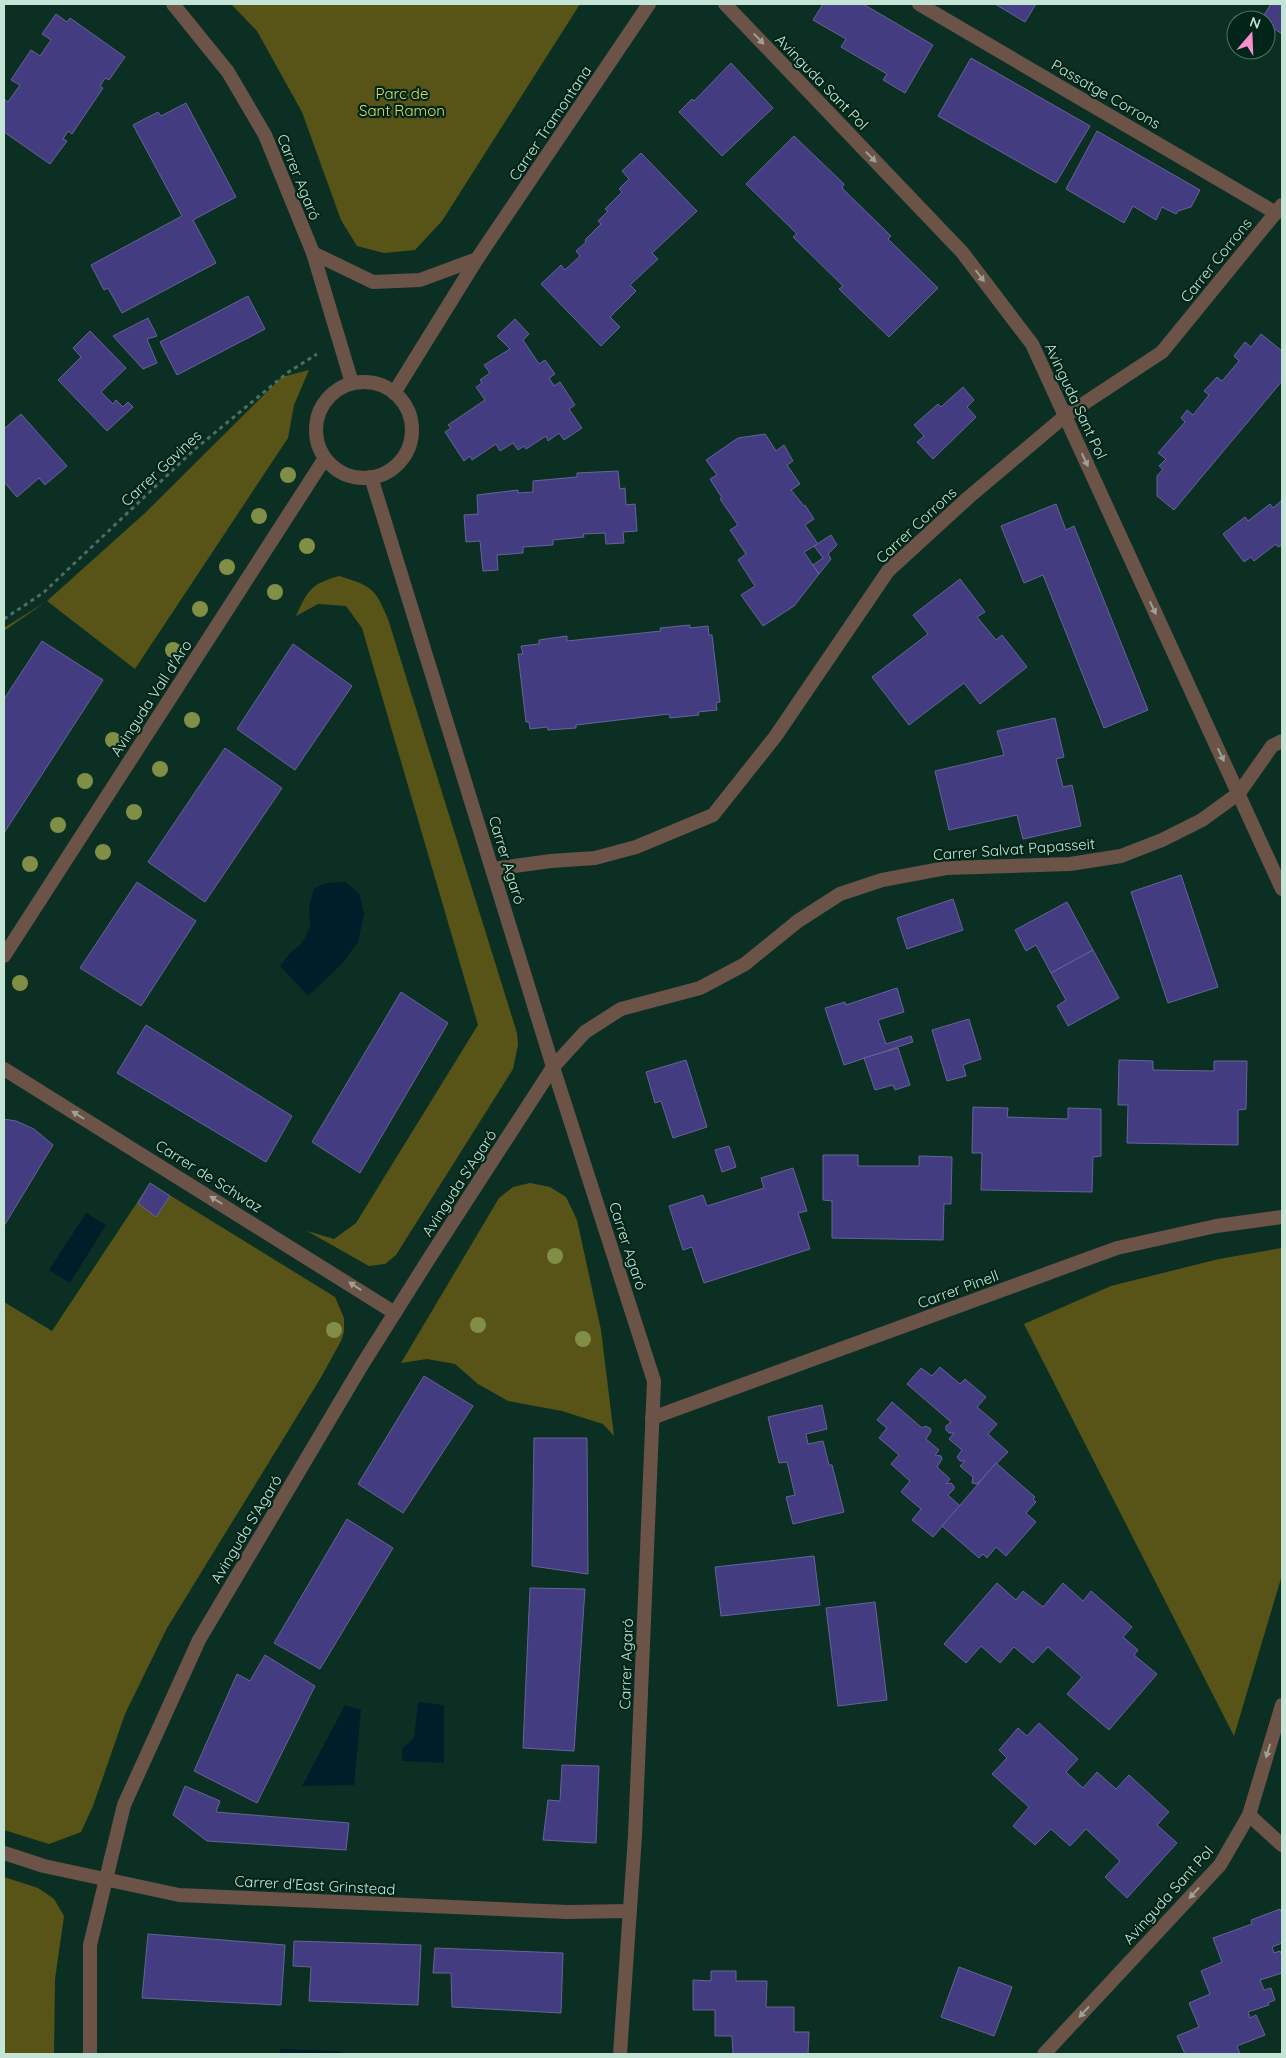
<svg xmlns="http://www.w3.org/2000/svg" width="1286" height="2058" font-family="Quicksand,sans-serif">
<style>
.green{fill:#585418}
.water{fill:#001e2a}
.building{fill:#443c80;stroke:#666397}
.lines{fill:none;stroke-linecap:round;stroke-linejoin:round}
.path{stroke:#4b6f61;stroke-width:3;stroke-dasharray:4 4;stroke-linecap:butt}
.service{stroke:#6b5348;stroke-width:14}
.minor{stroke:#6b5348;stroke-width:14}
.tree{fill:#818e46}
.oneway{fill:#9ca396}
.labels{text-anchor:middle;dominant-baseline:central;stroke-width:4.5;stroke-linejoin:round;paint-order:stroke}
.street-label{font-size:15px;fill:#c4e5d5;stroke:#012619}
.park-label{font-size:15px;fill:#e1da62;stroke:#012619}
</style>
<rect width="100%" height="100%" fill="#0b3023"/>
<!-- green -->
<g class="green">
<polygon points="231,4 580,4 442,221 415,250 384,253 357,246 341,220 302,112 257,31"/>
<polygon points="309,370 294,405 288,438 135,669 47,601 4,631 4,628 47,601 145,513 282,377"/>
<path d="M339 576C372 586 375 588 388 619L517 1033 518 1045 513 1069 396 1255 385 1264 369 1266 307 1231 334 1239 356 1223 478 1025 362 628 346 606 318 604 296 616C308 590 311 584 339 576Z"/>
<polygon points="150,1183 335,1297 344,1318 344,1332 341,1341 320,1379 167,1628 125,1714 93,1806 81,1832 49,1844 4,1830 4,1302 52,1331"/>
<polygon points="530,1183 550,1187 566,1197 577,1220 601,1330 614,1436 603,1424 562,1411 508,1401 478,1384 455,1364 427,1359 401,1363 499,1198 513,1187"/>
<polygon points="1282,1248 1282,1575 1234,1736 1024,1324 1111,1286 1219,1259"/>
<polygon points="4,1877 38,1888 54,1899 64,1916 55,1979 54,2054 4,2054"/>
</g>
<!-- water -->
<g class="water">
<polygon points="346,882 360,895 364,914 358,942 342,964 308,996 280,966 290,953 302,943 310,927 309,906 314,889 325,883"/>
<polygon points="86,1213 106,1225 70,1283 49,1270"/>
<polygon points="418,1702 444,1705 444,1763 402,1761 402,1749 414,1738"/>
<polygon points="345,1705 361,1710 354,1785 302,1786"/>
<polygon points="280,2049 338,2051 346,2054 280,2054"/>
</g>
<!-- building -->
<g class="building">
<polygon points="823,4 863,4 933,45 905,93 883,80 887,74 841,47 846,39 813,20"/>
<polygon points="995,4 1036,4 1025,22"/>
<polygon points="1271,4 1282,4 1282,34 1266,23 1266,20 1261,20"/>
<polygon points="56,14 67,22 70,18 125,57 109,80 105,78 100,86 103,88 72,134 68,131 63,139 67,141 50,164 4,132 4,99 8,102 20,85 11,80 31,50 40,56 51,40 42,34"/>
<polygon points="971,58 1090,126 1056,183 938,116"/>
<polygon points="731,63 773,108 722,156 679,112 692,99 694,101"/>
<polygon points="186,103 236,197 193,220 216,263 122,313 108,288 104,290 91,265 182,216 133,125 158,112 161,116"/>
<polygon points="1097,131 1200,190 1191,207 1178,211 1176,214 1162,207 1156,220 1133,206 1124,223 1066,189"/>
<polygon points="794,136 844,184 842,188 891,236 888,239 938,288 889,337 839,289 843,286 793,237 797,234 746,184"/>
<polygon points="641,153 697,211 652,253 658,259 630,285 636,291 610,317 620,327 601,346 541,284 561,265 565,270 580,256 576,251 586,242 585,240 601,224 598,221 608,211 605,209 622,192 619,189 629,179 622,171"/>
<polygon points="248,296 265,329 177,375 160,342"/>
<polygon points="148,318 157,336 147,339 157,363 143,369 113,336"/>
<polygon points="515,319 529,334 523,340 539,364 545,360 555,374 549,378 554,386 560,382 575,405 569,409 582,428 564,440 559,433 548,441 546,436 526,449 524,446 518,450 513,443 500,451 496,444 472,460 470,456 464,461 445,432 451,428 448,425 485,400 476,387 482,383 480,380 490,373 484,365 510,349 497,336"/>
<polygon points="90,331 126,368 101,392 113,404 116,400 123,407 128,402 133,407 107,431 58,380 81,357 73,348"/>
<polygon points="1261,334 1282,351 1282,381 1174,510 1157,496 1157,476 1163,469 1159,466 1166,459 1158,453 1185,422 1181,418 1187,410 1193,415 1209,395 1204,391 1217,377 1222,381 1239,361 1234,356 1245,342 1251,347"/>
<polygon points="963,387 974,400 967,407 976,417 933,459 917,442 924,436 914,425 938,404 941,407"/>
<polygon points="21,414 67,466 45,485 39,478 17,497 4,482 4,429"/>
<polygon points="765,434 776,451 784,445 793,461 787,465 800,484 791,490 804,506 805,505 814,519 805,525 818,544 804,552 819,574 794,606 763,626 741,595 755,586 738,560 746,554 730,530 738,525 720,499 722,498 710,479 717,475 706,460 738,438"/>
<polygon points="618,471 620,489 625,488 626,505 635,504 637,531 623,532 624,543 606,544 605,533 583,534 584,537 553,540 553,545 523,547 523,553 497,555 498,570 483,571 480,541 466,542 464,515 478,514 477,495 518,490 518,493 533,492 533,481 577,477 577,473"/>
<polygon points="1282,500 1282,545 1278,547 1276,544 1254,561 1251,557 1244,562 1223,534 1245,517 1248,521 1270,504 1273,508"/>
<polygon points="1056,504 1066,530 1074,526 1148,710 1104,728 1043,575 1024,583 1001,526"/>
<polygon points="831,535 837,545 828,554 831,559 819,574 813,565 823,558 814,546"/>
<polygon points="960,579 985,612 977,617 996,640 1002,635 1027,667 980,704 964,683 909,725 872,677 928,634 913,615"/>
<polygon points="690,625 690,628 708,626 709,635 712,635 720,702 716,703 717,710 698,712 699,715 670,718 669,714 576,725 576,728 548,730 547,727 530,729 529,722 526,722 518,654 523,654 521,646 539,644 539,640 567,636 567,641 661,631 660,628"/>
<polygon points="42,641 103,680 4,833 4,699"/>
<polygon points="293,644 352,686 295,770 237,729"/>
<polygon points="1055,718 1064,757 1056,759 1063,787 1072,785 1081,826 1023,839 1017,815 949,830 935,771 1004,755 997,731"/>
<polygon points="225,748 282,788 205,902 148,862"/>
<polygon points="1181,875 1218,987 1168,1003 1131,892"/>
<polygon points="137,882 196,921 141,1006 80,968"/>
<polygon points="953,899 963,930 907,949 897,918"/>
<polygon points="1067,902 1093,950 1051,973 1036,945 1026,951 1015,930"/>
<polygon points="1093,950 1119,998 1068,1026 1057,1006 1066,1000 1051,973"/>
<polygon points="897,988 904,1012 878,1020 886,1044 911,1036 913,1042 844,1065 825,1008 845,1002 846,1005"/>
<polygon points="401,992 448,1023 360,1173 312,1142"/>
<polygon points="969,1019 981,1059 963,1065 966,1076 947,1081 932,1030"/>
<polygon points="146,1025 292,1116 266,1162 117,1073"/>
<polygon points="898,1048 910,1085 895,1090 893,1085 875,1090 864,1058"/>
<polygon points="686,1060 707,1127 673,1138 661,1101 655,1103 646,1072"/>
<polygon points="1119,1060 1153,1061 1153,1070 1214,1071 1214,1061 1247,1061 1246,1109 1238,1110 1238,1145 1127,1143 1128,1105 1118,1105"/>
<polygon points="973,1107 1008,1108 1007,1117 1068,1119 1068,1108 1101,1109 1101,1156 1093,1157 1092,1192 981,1190 982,1153 972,1153"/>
<polygon points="4,1119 16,1121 34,1129 53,1145 4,1226"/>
<polygon points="729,1146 736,1167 722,1172 715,1150"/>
<polygon points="823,1155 858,1155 858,1166 919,1166 919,1156 952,1157 951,1204 944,1204 943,1240 832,1238 832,1201 823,1200"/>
<polygon points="793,1168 807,1211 798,1213 810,1249 704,1283 692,1247 683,1250 669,1206 703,1195 707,1206 764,1188 761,1178"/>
<polygon points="150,1183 170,1196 156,1217 138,1203"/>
<polygon points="940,1367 960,1384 965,1379 986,1397 977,1407 997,1424 988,1434 1008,1452 977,1484 972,1483 973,1477 960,1466 965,1461 960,1461 957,1457 962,1450 949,1439 954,1433 949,1433 946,1430 946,1426 951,1422 907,1384 921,1368 932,1376"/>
<polygon points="424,1376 473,1406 403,1513 358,1484"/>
<polygon points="892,1402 922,1428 925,1426 930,1428 931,1431 926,1439 939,1450 935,1455 941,1456 942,1459 937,1467 950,1479 946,1484 951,1483 954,1486 954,1489 948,1495 960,1506 933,1537 912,1520 921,1509 901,1492 910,1481 891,1464 899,1455 879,1438 887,1428 877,1420"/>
<polygon points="822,1405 827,1429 806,1434 808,1444 823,1441 829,1465 832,1465 844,1512 793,1524 786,1497 795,1495 787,1462 779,1463 768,1417"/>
<polygon points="534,1438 587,1438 588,1574 532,1566"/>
<polygon points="996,1463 1035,1497 1033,1499 1036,1502 1026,1513 1036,1522 1006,1556 996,1547 987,1558 983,1554 979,1558 942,1526"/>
<polygon points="347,1519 393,1548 320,1669 274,1643"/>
<polygon points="814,1556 820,1605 721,1616 715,1567"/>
<polygon points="997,1583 1016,1600 1023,1591 1043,1607 1063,1583 1083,1601 1091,1591 1132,1627 1123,1637 1138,1650 1134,1655 1157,1674 1109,1730 1067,1694 1082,1677 1048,1647 1033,1663 1014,1647 1000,1663 981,1646 966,1663 944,1644"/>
<polygon points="530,1588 585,1589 574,1751 523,1748"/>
<polygon points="875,1602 887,1700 838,1706 826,1608"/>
<polygon points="265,1655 315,1686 257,1803 194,1771 237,1674 250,1681"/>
<polygon points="1039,1723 1078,1759 1066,1772 1083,1788 1097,1772 1116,1789 1129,1775 1169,1812 1157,1825 1177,1843 1127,1898 1105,1877 1120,1861 1086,1829 1070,1846 1051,1829 1035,1845 1013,1826 1029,1807 992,1774 1007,1758 999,1750 1018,1728 1027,1736"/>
<polygon points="562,1765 599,1766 596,1843 543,1840 548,1800 560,1801"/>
<polygon points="185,1786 220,1801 216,1812 349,1823 346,1850 207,1841 173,1815"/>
<polygon points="1280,1909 1282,1914 1282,1943 1272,1947 1274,1953 1280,1951 1282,1956 1282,1973 1260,1980 1264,1990 1271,1988 1275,2000 1268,2003 1269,2005 1248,2012 1250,2018 1256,2015 1265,2035 1237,2046 1240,2054 1185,2054 1177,2036 1199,2027 1189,2003 1210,1994 1201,1971 1222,1962 1213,1938 1252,1924 1251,1920"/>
<polygon points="148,1934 285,1945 281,2005 142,1998"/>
<polygon points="294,1941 421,1945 418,2005 309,2001 311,1967 293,1966"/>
<polygon points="435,1948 563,1953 561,2013 452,2007 451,1973 433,1973"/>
<polygon points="959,1967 1012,1987 994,2036 941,2017"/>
<polygon points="711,1971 736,1971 736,1981 767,1981 766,2007 794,2007 794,2032 809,2032 808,2054 733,2054 732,2036 715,2036 715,2010 693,2010 693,1980 711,1981"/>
</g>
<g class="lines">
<!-- path -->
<polyline class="path" points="4,619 43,593 194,450 287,373 317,354"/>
<!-- service -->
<polyline class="service" points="919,4 1276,213"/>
<!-- minor -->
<g class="minor">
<polyline points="173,4 228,72 265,135 313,253 352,383"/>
<polyline points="725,4 962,252 1032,344 1282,889"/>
<polyline points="313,253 373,282 420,280 477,259"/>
<circle cx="364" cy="430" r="48"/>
<polyline points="394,393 477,259 649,4"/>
<polyline points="371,477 553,1067 654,1381 635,1836 620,2054"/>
<polyline points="493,869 551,861 595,858 636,847 713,815 775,737 888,571 969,497 1065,416 1162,352 1282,205"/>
<polyline points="4,956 325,458"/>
<polyline points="4,1069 395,1313"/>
<polyline points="652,1418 1117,1248 1216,1226 1282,1217"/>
<polyline points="1249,1815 1282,1845"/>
<polyline points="4,1853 44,1866 179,1895 567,1912 630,1911"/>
<polyline points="90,2054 90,1945 124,1805 199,1640 362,1365 430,1257 553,1067 585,1032 621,1009 700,988 745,964 798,921 840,894 882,880 946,868 1070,864 1121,856 1162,840 1202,820 1239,793 1272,746 1282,741"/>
<polyline points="1044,2054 1220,1865 1249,1815 1282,1705"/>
</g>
</g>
<!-- trees -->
<g class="tree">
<circle cx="288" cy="475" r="8"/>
<circle cx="259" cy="516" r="8"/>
<circle cx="307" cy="546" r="8"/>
<circle cx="227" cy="567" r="8"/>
<circle cx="275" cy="592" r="8"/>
<circle cx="200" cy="609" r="8"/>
<circle cx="173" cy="650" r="8"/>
<circle cx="192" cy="720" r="8"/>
<circle cx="113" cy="740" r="8"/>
<circle cx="160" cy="769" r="8"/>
<circle cx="85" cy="781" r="8"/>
<circle cx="134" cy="812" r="8"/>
<circle cx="58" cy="825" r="8"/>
<circle cx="103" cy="852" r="8"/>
<circle cx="30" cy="864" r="8"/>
<circle cx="20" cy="983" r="8"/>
<circle cx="555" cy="1256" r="8"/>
<circle cx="478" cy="1325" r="8"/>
<circle cx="334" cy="1330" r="8"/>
<circle cx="583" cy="1339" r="8"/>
</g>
<!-- one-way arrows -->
<defs><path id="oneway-solid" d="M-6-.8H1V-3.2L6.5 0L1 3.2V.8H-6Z" transform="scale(1.25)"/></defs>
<g class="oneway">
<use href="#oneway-solid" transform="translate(759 39) rotate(46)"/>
<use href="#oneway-solid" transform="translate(871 157) rotate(46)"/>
<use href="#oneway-solid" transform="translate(980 276) rotate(53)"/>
<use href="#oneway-solid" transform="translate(1085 460) rotate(65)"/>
<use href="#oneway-solid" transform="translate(1153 608) rotate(65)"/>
<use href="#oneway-solid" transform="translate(1221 755) rotate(65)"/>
<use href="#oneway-solid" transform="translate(78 1115) rotate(-148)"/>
<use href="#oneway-solid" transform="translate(216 1200) rotate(-148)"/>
<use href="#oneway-solid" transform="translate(355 1286) rotate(-147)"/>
<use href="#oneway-solid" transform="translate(1268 1751) rotate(107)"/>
<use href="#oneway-solid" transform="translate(1194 1893) rotate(133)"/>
<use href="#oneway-solid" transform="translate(1084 2012) rotate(133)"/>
</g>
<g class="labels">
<!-- street labels -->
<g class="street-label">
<text transform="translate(822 82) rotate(46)">Avinguda Sant Pol</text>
<text transform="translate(1106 94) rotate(30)">Passatge Corrons</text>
<text transform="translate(550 123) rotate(-56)">Carrer Tramontana</text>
<text transform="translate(299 177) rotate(68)">Carrer Agaró</text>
<text transform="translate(1216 260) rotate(-51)">Carrer Corrons</text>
<text transform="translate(1076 401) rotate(65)">Avinguda Sant Pol</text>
<text transform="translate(161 468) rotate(-43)">Carrer Gavines</text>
<text transform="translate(916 525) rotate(-43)">Carrer Corrons</text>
<text transform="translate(151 698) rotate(-57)">Avinguda Vall d'Aro</text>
<text transform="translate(1014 849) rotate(-4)">Carrer Salvat Papasseit</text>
<text transform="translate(507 860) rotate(73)">Carrer Agaró</text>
<text transform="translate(209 1176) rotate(32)">Carrer de Schwaz</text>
<text transform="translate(459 1183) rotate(-57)">Avinguda S'Agaró</text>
<text transform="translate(628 1246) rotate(72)">Carrer Agaró</text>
<text transform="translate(958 1289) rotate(-20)">Carrer Pinell</text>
<text transform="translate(246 1529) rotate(-59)">Avinguda S'Agaró</text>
<text transform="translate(626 1664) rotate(-88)">Carrer Agaró</text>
<text transform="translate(315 1885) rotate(3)">Carrer d'East Grinstead</text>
<text transform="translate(1168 1895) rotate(-48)">Avinguda Sant Pol</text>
</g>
<!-- park labels -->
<g class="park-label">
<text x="402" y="93">Parc de<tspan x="402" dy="17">Sant Ramon</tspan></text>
</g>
</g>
<!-- border -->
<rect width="1286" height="2058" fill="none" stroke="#c4e5d5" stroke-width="10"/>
<!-- north arrow -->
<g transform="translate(1251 35) rotate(19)"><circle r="24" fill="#012619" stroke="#4f7264"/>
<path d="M0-4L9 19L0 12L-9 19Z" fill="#f890cb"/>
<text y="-8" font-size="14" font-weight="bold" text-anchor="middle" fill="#c4e5d5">N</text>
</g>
</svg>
